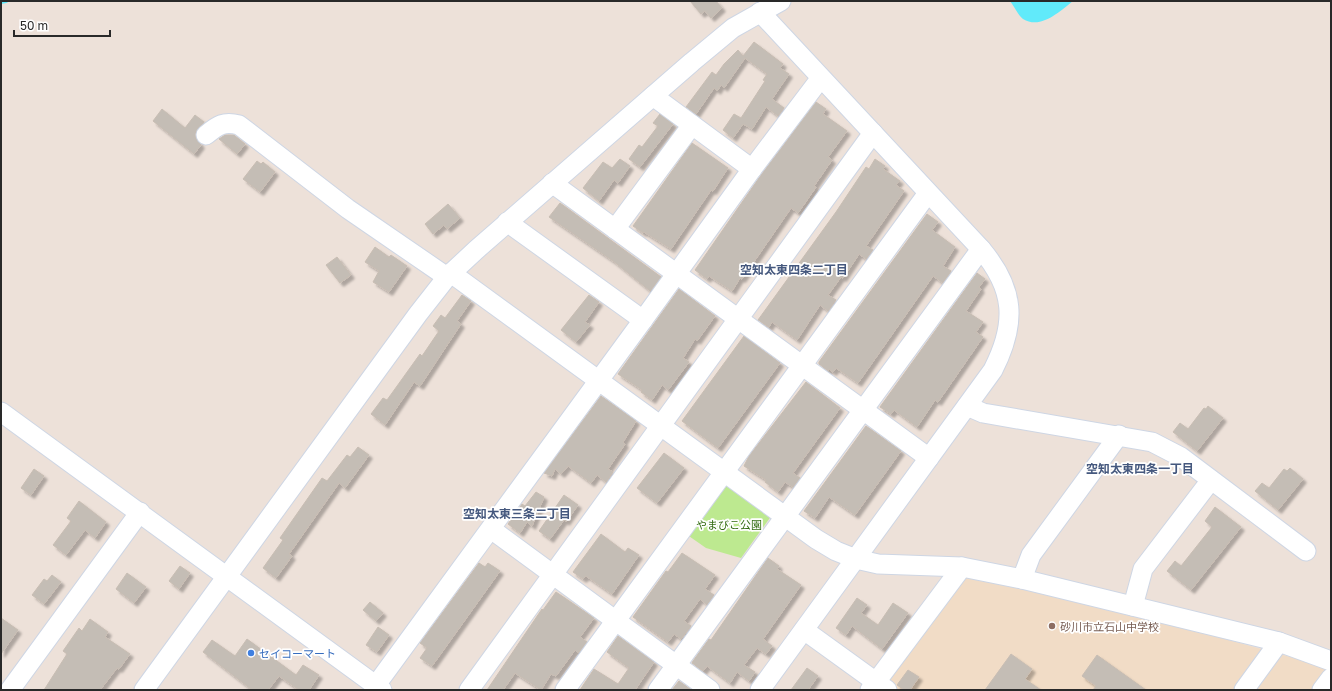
<svg xmlns="http://www.w3.org/2000/svg" width="1332" height="691" font-family="'Golos Text','Noto Sans JP',sans-serif">
<style>
.education{fill:#f1dcc6}
.green{fill:#bde990}
.water{fill:#61eafa}
.lines{fill:none;stroke-linecap:round;stroke-linejoin:round}
.stream{stroke:#61eafa;stroke-width:4}
.building{fill:#c4bdb5;stroke:#c8bdb3;filter:url(#shadow)}
.minor-casing{stroke:#ced6e4;stroke-width:21}
.minor{stroke:#fff;stroke-width:19}
.education-dot{fill:#8d6e63;stroke:#fff;stroke-width:1.5}
.shop-dot{fill:#3f7fe0;stroke:#fff;stroke-width:1.5}
.labels{text-anchor:middle;dominant-baseline:central;stroke-width:3.5;stroke-linejoin:round;paint-order:stroke}
.park-label{font-size:11px;fill:#346c13;stroke:#fff}
.education-label{font-size:11px;fill:#785e54;stroke:#fff;text-anchor:start}
.shop-label{font-size:11px;fill:#366cbe;stroke:#fff;text-anchor:start}
.neighbourhood-label{font-size:12px;font-weight:bold;fill:#45587e;stroke:#fff}
</style>
<defs>
<filter id="shadow"><feDropShadow dx="3.5" dy="3.5" stdDeviation="1" flood-color="#0004"/></filter>
</defs>
<rect width="100%" height="100%" fill="#ede1d9"/>
<!-- education -->
<polygon class="education" points="967,573 1021,583 1330,668 1314,690 882,690"/>
<!-- green -->
<polygon class="green" points="725,480 772,515 741,558 706,548 686,534"/>
<!-- water -->
<path class="water" d="M1010 1H1073C1060 11 1041 30 1023 19 1018 15 1014 6 1010 1Z"/>
<g class="lines">
<!-- stream -->
<polyline class="stream" points="1,2 6,1"/>
</g>
<!-- building -->
<g class="building">
<polygon points="690,1 716,1 722,8 711,18 705,11 701,14"/>
<polygon points="754,42 783,64 780,68 789,74 772,99 784,108 778,116 766,107 752,129 743,124 733,138 723,130 734,114 741,118 765,81 763,80 767,74 745,58 724,88 721,85 717,91 714,88 696,114 686,107 712,72 716,75 724,64 738,50 743,56"/>
<polygon points="816,102 826,109 823,114 847,131 828,157 832,160 814,186 816,187 798,213 791,208 742,279 740,278 732,291 709,276 707,279 695,270 761,175"/>
<polygon points="162,109 185,128 195,115 204,122 196,131 195,137 201,145 194,154 153,121"/>
<polygon points="660,114 673,124 640,167 629,159 639,145 642,147 658,126 653,123"/>
<polygon points="225,135 234,135 245,144 237,154 219,139"/>
<polygon points="692,143 728,168 713,191 711,190 671,249 644,232 643,233 633,226"/>
<polygon points="620,159 630,166 618,183 614,180 599,201 583,188 603,162 612,168"/>
<polygon points="875,159 885,166 883,169 900,181 896,185 904,191 866,246 873,250 866,259 859,254 843,278 841,277 828,295 836,300 828,311 820,305 797,340 772,322 769,327 758,320 836,212 866,167 869,169"/>
<polygon points="257,161 261,164 263,162 275,172 260,192 243,179"/>
<polygon points="560,203 661,277 650,291 613,261 549,217"/>
<polygon points="448,204 460,218 447,229 444,225 433,234 425,224"/>
<polygon points="927,214 938,222 932,230 955,247 943,266 951,271 943,283 933,276 858,383 836,368 833,372 829,369 828,371 819,364 819,362"/>
<polygon points="375,247 389,257 391,255 407,266 389,292 373,282 379,271 365,262"/>
<polygon points="337,257 351,275 340,283 326,265"/>
<polygon points="977,273 985,279 979,287 981,289 966,311 983,322 976,332 983,337 938,402 935,400 917,427 894,410 891,414 880,407"/>
<polygon points="679,289 715,316 697,341 695,339 683,358 689,362 668,390 662,385 652,400 641,392 642,390 618,374"/>
<polygon points="462,295 471,301 457,321 461,324 420,386 414,382 385,425 371,414 383,398 387,400 420,354 422,356 439,331 433,326 441,315 445,318"/>
<polygon points="589,295 599,302 585,322 590,325 576,342 561,330"/>
<polygon points="744,336 780,363 718,448 682,421"/>
<polygon points="806,382 840,408 793,473 800,478 793,487 785,482 778,492 765,482 766,480 744,466 749,456"/>
<polygon points="601,396 636,421 623,442 625,444 608,469 613,472 606,482 597,475 591,483 568,466 561,474 555,469 552,476 544,473"/>
<polygon points="1208,406 1223,418 1197,451 1173,432 1180,423 1188,429 1204,408 1206,409"/>
<polygon points="866,426 901,451 855,515 829,497 815,518 804,511"/>
<polygon points="358,447 369,455 345,488 339,483 289,554 292,556 276,578 263,568 283,540 280,538 322,478 327,481 347,455 350,457"/>
<polygon points="664,453 684,468 657,503 637,488"/>
<polygon points="1290,468 1303,479 1278,510 1255,491 1262,483 1269,488 1284,469 1287,471"/>
<polygon points="34,469 44,476 31,495 21,488"/>
<polygon points="536,492 544,497 532,526 527,522 520,533 508,524 522,504 525,506"/>
<polygon points="564,495 578,505 566,522 564,520 550,539 539,531"/>
<polygon points="79,501 106,522 95,538 85,530 66,555 53,545 71,521 67,518"/>
<polygon points="1215,507 1241,527 1191,590 1167,571 1175,561 1181,566 1212,527 1205,521"/>
<polygon points="601,534 625,552 628,548 639,555 612,594 586,576 583,579 573,572"/>
<polygon points="682,553 715,575 705,589 714,595 707,605 700,599 684,621 691,626 681,639 674,634 668,642 633,617 666,571 668,572"/>
<polygon points="768,558 779,566 777,569 801,585 763,639 772,646 766,654 757,648 744,665 755,672 749,681 737,672 730,683 707,666 703,671 692,663 693,661 709,639 711,640"/>
<polygon points="479,563 485,567 488,563 500,571 432,666 420,658 427,648 420,643"/>
<polygon points="180,566 190,573 179,589 169,581"/>
<polygon points="127,573 146,587 134,603 116,589"/>
<polygon points="52,575 61,582 44,604 32,595 44,579 47,581"/>
<polygon points="556,592 594,618 580,637 587,642 578,653 575,650 556,676 551,674 541,690 515,673 503,690 487,690 542,609 543,610"/>
<polygon points="857,598 867,605 861,613 878,625 893,603 908,613 882,649 852,626 846,635 836,628"/>
<polygon points="370,602 383,613 376,621 363,610"/>
<polygon points="1,618 18,630 1,654"/>
<polygon points="90,619 108,632 105,637 130,654 119,669 117,668 100,690 44,690 67,654 63,651 79,628 82,631"/>
<polygon points="378,627 389,635 377,652 366,645"/>
<polygon points="618,636 654,662 635,690 580,690 594,669 618,684 629,668 607,652"/>
<polygon points="247,639 296,675 303,665 319,675 309,690 299,690 279,676 268,690 252,690 203,652 212,640 235,656"/>
<polygon points="1011,654 1032,669 1025,679 1041,690 985,690"/>
<polygon points="1097,655 1146,690 1093,690 1096,686 1082,676"/>
<polygon points="807,668 818,676 808,690 791,690"/>
<polygon points="908,670 919,677 910,690 904,690 897,685"/>
<polygon points="679,681 690,689 689,690 672,690"/>
</g>
<g class="lines">
<!-- minor casing -->
<g class="minor-casing">
<g id="minor">
<path d="M760 12 981 249C1015 289 1017 323 993 370L760 690"/>
<polyline points="653,96 752,169"/>
<path d="M206 135C218 125 224 121 239 125L348 209 447 277"/>
<polyline points="552,183 929,458"/>
<polyline points="507,222 643,320"/>
<polyline points="615,229 692,125"/>
<polyline points="451,273 816,539 836,551 856,559 878,564 962,567 1022,579 1279,642 1331,661"/>
<polyline points="967,406 983,413 1152,442 1181,457 1306,551"/>
<polyline points="1,412 382,690"/>
<polyline points="491,529 710,690"/>
<polyline points="1022,579 1031,555 1119,435"/>
<polyline points="1133,606 1143,569 1211,480"/>
<polyline points="804,630 887,690"/>
<polyline points="376,685 643,320 752,169 820,79"/>
<polyline points="10,690 140,512"/>
<polyline points="144,690 418,314 447,277 476,250 692,62 733,28 781,1"/>
<polyline points="469,690 873,133"/>
<polyline points="565,690 928,193"/>
<polyline points="658,690 981,249"/>
<polyline points="870,690 962,567"/>
<polyline points="1244,690 1279,642"/>
<polyline points="1322,690 1331,678"/>
</g>
</g>
<!-- minor -->
<use href="#minor" class="minor"/>
</g>
<!-- markers -->
<circle class="education-dot" cx="1052" cy="626" r="4"/>
<circle class="shop-dot" cx="251" cy="653" r="4"/>
<g class="labels">
<!-- park labels -->
<g class="park-label">
<text x="729" y="524">やまびこ公園</text>
</g>
<!-- education labels -->
<g class="education-label">
<text x="1060" y="626">砂川市立石山中学校</text>
</g>
<!-- shop labels -->
<g class="shop-label">
<text x="259" y="653">セイコーマート</text>
</g>
<!-- neighbourhood labels -->
<g class="neighbourhood-label">
<text x="794" y="269">空知太東四条二丁目</text>
<text x="1140" y="468">空知太東四条一丁目</text>
<text x="517" y="513">空知太東三条二丁目</text>
</g>
</g>
<!-- border -->
<rect width="1332" height="691" fill="none" stroke="#292929" stroke-width="4"/>
<!-- scale -->
<path d="M14 30v6h96v-6" fill="none" stroke="#292929" stroke-width="2"/>
<text x="20" y="30" font-size="12" fill="#292929" stroke="#ffffff" stroke-width="3" paint-order="stroke">50 m</text>
</svg>
